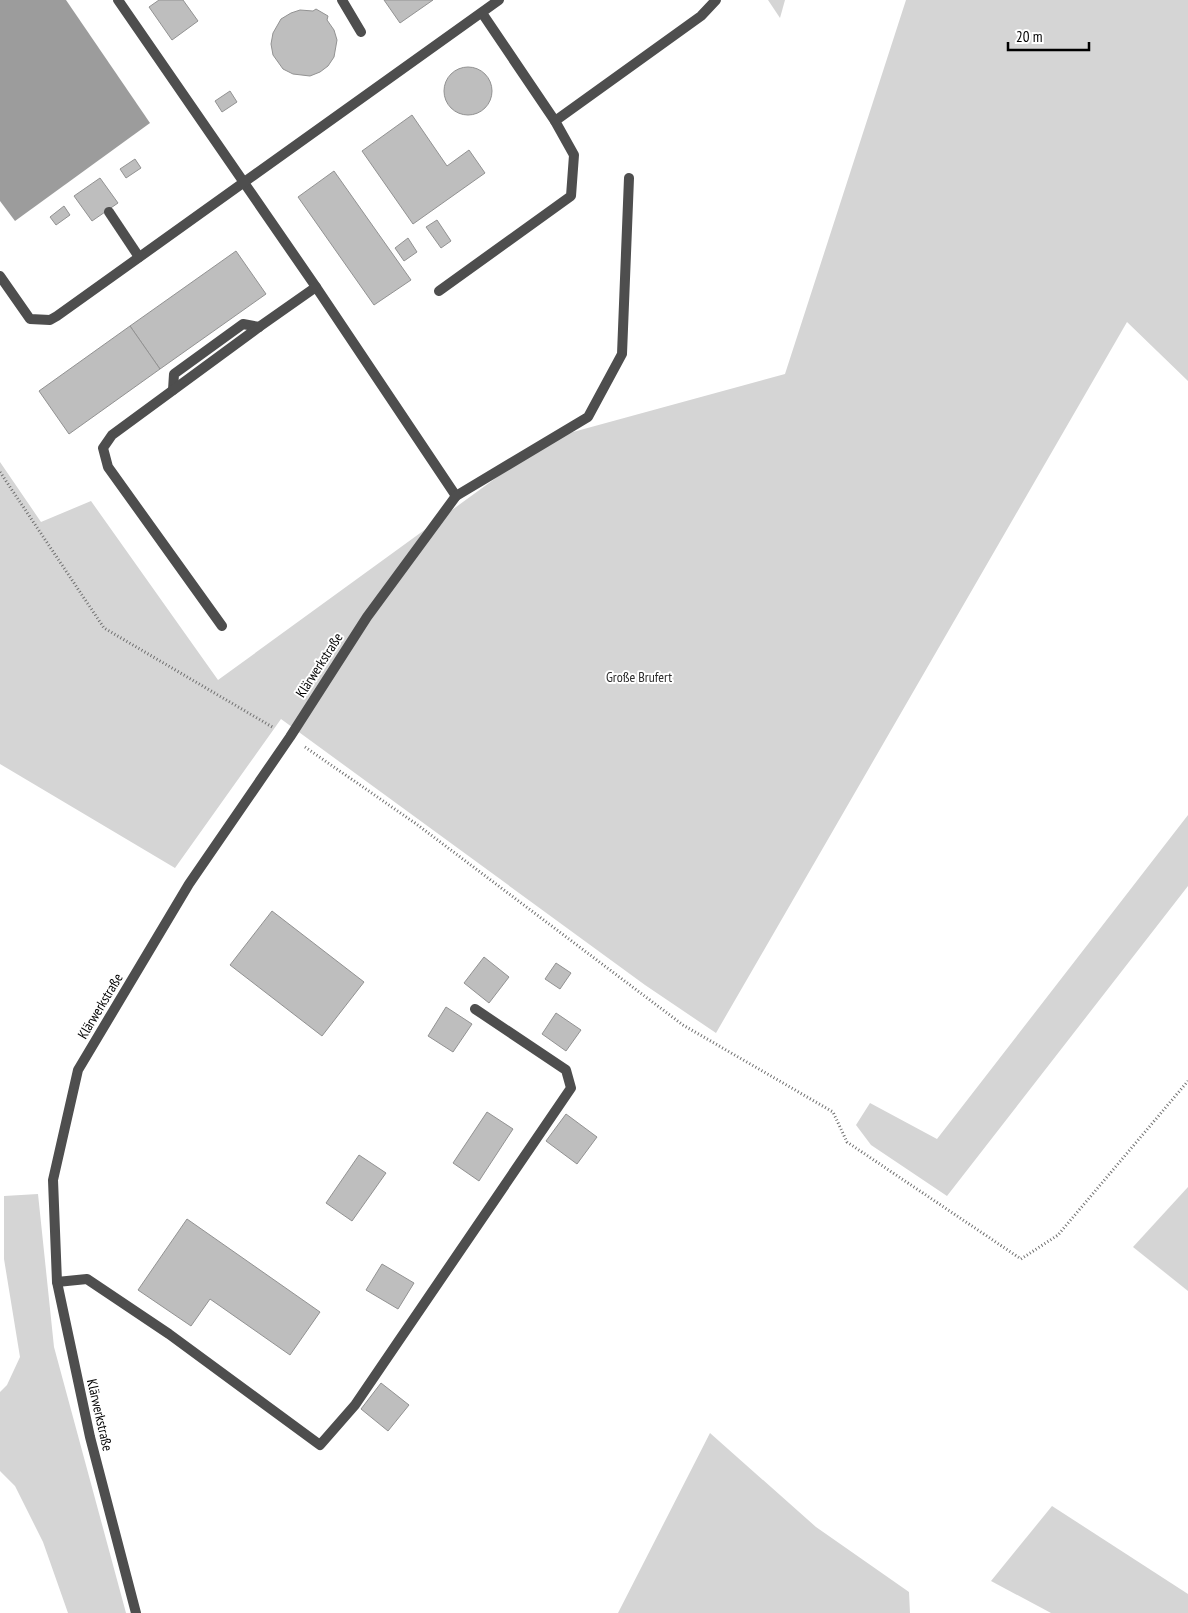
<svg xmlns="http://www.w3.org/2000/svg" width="1188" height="1613" font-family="'PT Sans Narrow',sans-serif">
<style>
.green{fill:#d5d5d5}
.water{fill:#9c9c9c}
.building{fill:#bebebe;stroke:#929292}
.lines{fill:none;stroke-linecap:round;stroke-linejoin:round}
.path{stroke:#707070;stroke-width:3;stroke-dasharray:1 2.5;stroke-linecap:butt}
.service{stroke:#4e4e4e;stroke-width:10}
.labels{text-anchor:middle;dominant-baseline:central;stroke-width:4;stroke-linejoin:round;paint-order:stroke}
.street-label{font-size:14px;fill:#000;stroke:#fff}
.park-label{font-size:14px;fill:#2c2c2c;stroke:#fff}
</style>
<rect width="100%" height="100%" fill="#fff"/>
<!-- green -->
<g class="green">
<polygon points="768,0 785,0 780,18"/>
<polygon points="906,0 1188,0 1188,381 1127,322 716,1033 645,985 281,719 175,868 0,764 0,462 41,522 91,501 218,680 551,438 785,374"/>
<polygon points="1188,815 1188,886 947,1196 871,1145 856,1125 870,1103 937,1139"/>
<polygon points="1188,1187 1188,1291 1133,1247"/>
<polygon points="38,1194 54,1347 126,1613 68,1613 43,1542 15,1486 0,1471 0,1392 7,1385 20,1357 4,1259 4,1196"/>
<polygon points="710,1433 816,1527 909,1592 910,1613 618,1613"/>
<polygon points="1052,1506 1188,1594 1188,1613 1051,1613 991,1581"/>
</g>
<!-- water -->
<polygon class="water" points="0,0 66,0 150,123 15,221 0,201"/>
<!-- building -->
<g class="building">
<polygon points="159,0 183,0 198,21 172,40 149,7"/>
<polygon points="384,0 433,0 400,23"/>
<polygon points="316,9 328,16 327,20 334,30 337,40 334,57 328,66 320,72 310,76 293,74 283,69 273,55 271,44 273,33 281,19 291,13 300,10 313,11"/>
<circle cx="468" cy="91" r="24"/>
<polygon points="230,91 237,102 222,112 215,101"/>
<polygon points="412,115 447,166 469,150 485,173 413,224 362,151"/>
<polygon points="135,159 141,168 126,178 120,169"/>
<polygon points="334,171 411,280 374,305 298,197"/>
<polygon points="100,178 118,203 92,221 74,196"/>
<polygon points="64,206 70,215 56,225 50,217"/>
<polygon points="437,220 451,241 441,248 426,227"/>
<polygon points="408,238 417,252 404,261 395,248"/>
<polygon points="236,251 266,294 160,369 130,326"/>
<polygon points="130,326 160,369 69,434 39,391"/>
<polygon points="272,911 364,982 322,1036 230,965"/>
<polygon points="484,957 509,977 489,1003 464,983"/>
<polygon points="556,963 571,973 560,989 545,979"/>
<polygon points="446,1007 472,1024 453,1052 428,1036"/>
<polygon points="556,1013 581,1030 566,1051 542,1034"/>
<polygon points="487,1112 513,1129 479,1181 453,1163"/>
<polygon points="566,1114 597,1137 577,1164 546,1141"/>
<polygon points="359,1155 386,1173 352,1221 326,1203"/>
<polygon points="187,1219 320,1312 290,1355 210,1299 191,1326 138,1290"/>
<polygon points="382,1264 414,1283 398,1309 366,1290"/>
<polygon points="381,1383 409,1405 388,1431 361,1409"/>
</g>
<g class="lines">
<!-- path -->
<g class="path">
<polyline points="0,472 104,628 274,728"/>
<polyline points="305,747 415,823 683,1025 833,1112 847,1142 1021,1259 1058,1235 1188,1081"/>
</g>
<!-- service -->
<g class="service">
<polyline points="118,0 316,287 456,496"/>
<polyline points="342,0 361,32"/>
<polyline points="482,13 555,121"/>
<polyline points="109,212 139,257"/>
<polyline points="0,276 30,319 50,320 57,316 499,0"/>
<polyline points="439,291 571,196 574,155 555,121 701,16 716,0"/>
<polyline points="173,390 174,374 243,324 259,327"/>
<polyline points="222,626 108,467 103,448 112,435 259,327 316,287"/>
<polyline points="57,1282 87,1279 169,1334 320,1445 355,1405 571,1088 566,1070 475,1009"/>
<polyline points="136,1613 90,1437 57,1282 53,1180 78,1070 189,884 290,737 367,617 456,496 588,417 622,354 629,178"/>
</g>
</g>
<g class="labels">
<!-- street labels -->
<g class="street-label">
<text transform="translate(319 665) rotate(-57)">Klärwerkstraße</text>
<text transform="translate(100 1006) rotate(-59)">Klärwerkstraße</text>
<text transform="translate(100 1415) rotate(77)">Klärwerkstraße</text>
</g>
<!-- park labels -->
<g class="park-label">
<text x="639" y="677">Große Brufert</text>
</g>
</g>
<!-- scale -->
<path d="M1008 42v8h81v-8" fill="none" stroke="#000000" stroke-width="2.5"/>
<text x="1016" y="42" font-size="15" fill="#000000" stroke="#ffffff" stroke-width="4" paint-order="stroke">20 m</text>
</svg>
